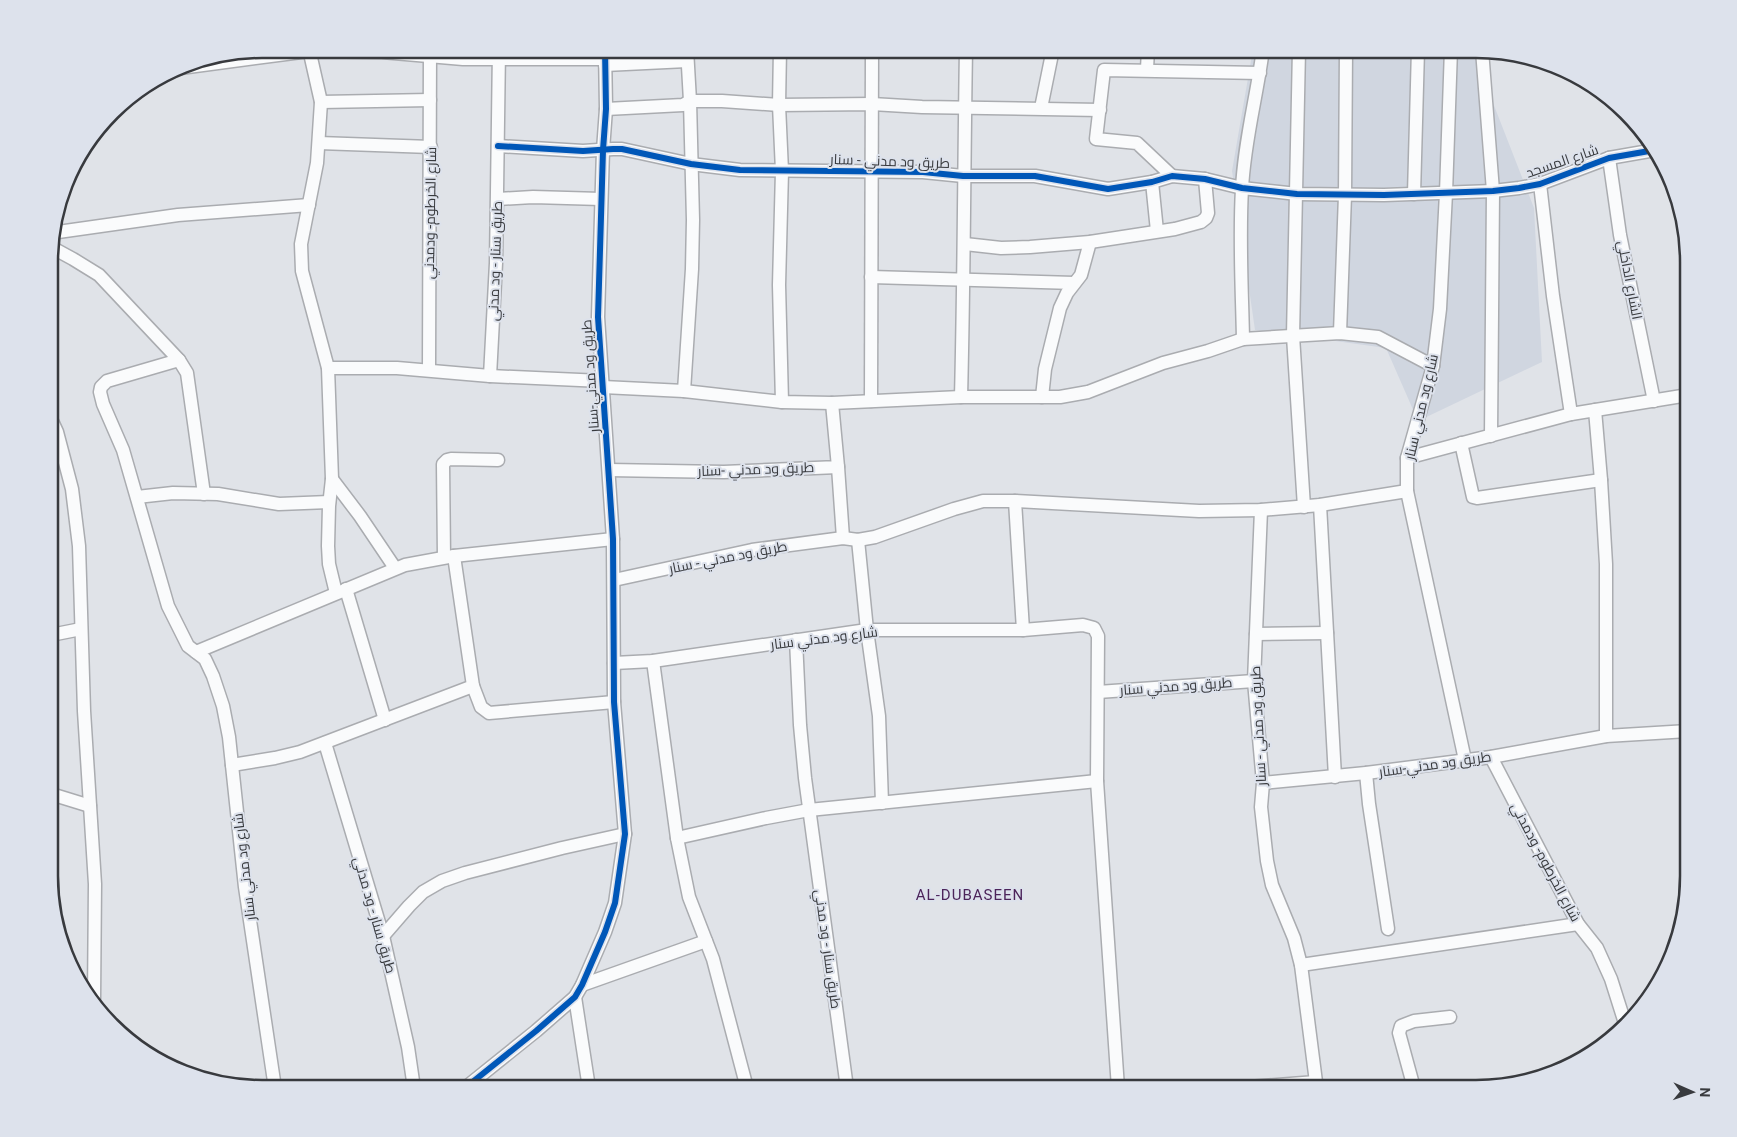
<svg xmlns="http://www.w3.org/2000/svg" width="1737" height="1137" font-family="Roboto,Cairo,sans-serif">
<style>
.built{fill:#d0d6e0}
.lines{fill:none;stroke-linecap:round;stroke-linejoin:round}
.minor-casing{stroke:#aaacb0;stroke-width:15}
.minor{stroke:#fafbfc;stroke-width:12}
.cycleway-casing{stroke:#dde2ec;stroke-width:9}
.cycleway{stroke:#0057b8;stroke-width:6}
.labels{text-anchor:middle;dominant-baseline:central;stroke-width:4;stroke-linejoin:round;paint-order:stroke}
.street-label{font-size:14px;fill:#383a3e;stroke:#dde2ec}
.neighbourhood-label{font-size:15px;letter-spacing:1px;fill:#4c245a;stroke:#dde2ec}
.rim{fill:none;stroke:#383a3e;stroke-width:2.5}
</style>
<rect width="100%" height="100%" fill="#e0e3e8"/>
<!-- built -->
<polygon class="built" points="1253,49 1472,49 1534,208 1542,362 1418,421 1386,348 1255,330 1232,171"/>
<g class="lines">
<!-- minor casing -->
<g class="minor-casing">
<g id="minor">
<polyline points="309,49 321,102 317,163 301,244 302,271 328,368 332,479 329,506 328,546 329,564 336,593"/>
<polyline points="780,49 779,105 782,171 779,285 782,402"/>
<polyline points="1299,49 1293,336 1304,507"/>
<polyline points="1451,49 1446,193 1440,309 1433,366 1407,458 1407,491 1465,760"/>
<polyline points="1482,50 1493,191 1491,436"/>
<polyline points="605,65 687,61"/>
<polyline points="173,69 309,51 382,52 463,59 605,59"/>
<polyline points="1147,69 1148,49"/>
<polyline points="321,102 430,100"/>
<polyline points="1041,108 1053,49"/>
<polyline points="606,109 683,105 690,101 722,101 779,105 872,104 922,107 1100,110"/>
<polyline points="319,143 431,147"/>
<polyline points="498,146 583,151 613,149 622,149 691,164 740,170 923,172 963,176 1035,176 1108,189 1152,182 1172,176 1205,179 1242,188 1297,194 1384,195 1493,191 1519,188 1540,184 1609,158 1655,150"/>
<polyline points="1609,158 1620,235 1654,401"/>
<polyline points="1172,176 1137,143 1096,139 1104,70 1260,73"/>
<polyline points="1152,182 1157,231"/>
<polyline points="1540,184 1553,296 1571,414"/>
<polyline points="1414,194 1418,49"/>
<polyline points="498,199 533,197 601,199"/>
<polyline points="51,233 178,215 309,205"/>
<polyline points="965,244 1001,248 1030,247 1090,242 1175,229 1201,222 1206,218 1208,213 1205,179"/>
<polyline points="51,247 73,259 99,275 179,360 187,373 204,494"/>
<polyline points="871,277 1074,283"/>
<polyline points="1340,333 1345,195 1346,49"/>
<path d="M1243 339C1242 289 1239 239 1242 189 1244 142 1257 96 1263 49"/>
<polyline points="179,360 107,381 101,387 100,392 103,404 123,450 168,606 188,646 205,659 213,676 223,706 229,737 245,887 275,1088"/>
<polyline points="328,368 397,368 490,376 602,381"/>
<polyline points="429,370 430,49"/>
<polyline points="490,376 496,263 499,49"/>
<polyline points="603,387 684,391 782,402 832,403 961,397 1060,397 1088,392 1163,363 1208,351 1243,339 1340,333 1378,337 1433,366"/>
<polyline points="684,391 692,269 693,220 690,101 687,49"/>
<path d="M961 397C964 281 964 165 966 49"/>
<polyline points="1042,397 1045,369 1060,308 1067,293 1081,275 1090,242"/>
<polyline points="871,401 872,49"/>
<polyline points="1595,410 1601,480 1606,564 1606,736"/>
<polyline points="51,419 57,432 72,489 79,546 84,711 95,884 94,999"/>
<polyline points="1461,443 1473,497 1477,498 1601,480"/>
<polyline points="1407,458 1571,414 1688,395"/>
<polyline points="838,467 843,538"/>
<polyline points="609,470 724,472 838,467 832,403"/>
<polyline points="332,479 360,516 395,568"/>
<polyline points="137,497 173,493 218,494 279,504 329,502"/>
<polyline points="1015,501 1023,630"/>
<polyline points="1320,505 1335,777"/>
<polyline points="858,540 867,630 879,716 882,803"/>
<polyline points="444,557 443,464 447,460 451,459 498,460"/>
<polyline points="614,580 752,550 843,538 858,540 875,537 954,509 983,501 1015,501 1199,511 1261,510 1320,505 1407,491"/>
<polyline points="346,589 385,720"/>
<polyline points="1256,634 1327,633"/>
<polyline points="51,635 81,629"/>
<polyline points="796,640 800,725 805,778 847,1088"/>
<polyline points="196,652 405,565 454,556 613,539"/>
<polyline points="653,661 677,838 689,897 713,959 747,1088"/>
<polyline points="614,663 653,661 867,630 1023,630 1083,625 1094,628 1098,636 1097,781 1118,1088"/>
<polyline points="473,686 481,707 489,713 614,702"/>
<polyline points="1098,692 1254,681"/>
<polyline points="325,743 383,936 408,1047 414,1088"/>
<polyline points="1491,757 1578,924 1597,948 1611,979 1624,1020"/>
<polyline points="232,765 275,758 300,752 473,686 454,556"/>
<polyline points="1366,773 1369,804 1388,929"/>
<polyline points="1263,783 1366,773 1491,757 1606,736 1688,731"/>
<polyline points="51,794 90,806"/>
<polyline points="677,838 766,818 809,810 1097,781"/>
<polyline points="383,936 409,906 423,892 442,881 465,873 562,848 625,834"/>
<polyline points="1301,965 1578,924"/>
<polyline points="582,985 706,941"/>
<polyline points="575,997 589,1088"/>
<polyline points="465,1088 536,1031 575,997 582,985 605,932 615,903 625,834 614,702 613,539 598,317 603,150 606,109 605,49"/>
<polyline points="1235,1088 1316,1082 1301,965 1294,938 1272,885 1267,861 1261,807 1263,783 1254,681 1261,510"/>
<polyline points="1414,1088 1399,1033 1401,1026 1414,1021 1450,1017"/>
</g>
</g>
<!-- minor -->
<use href="#minor" class="minor"/>
<!-- cycleway casing -->
<g class="cycleway-casing">
<g id="cycleway">
<polyline points="498,146 583,151 613,149 622,149 691,164 740,170 923,172 963,176 1035,176 1108,189 1152,182 1172,176 1205,179 1242,188 1297,194 1384,195 1493,191 1519,188 1540,184 1609,158 1655,150"/>
<polyline points="465,1088 536,1031 575,997 582,985 605,932 615,903 625,834 614,702 613,539 598,317 603,150 606,109 605,49"/>
</g>
</g>
<!-- cycleway -->
<use href="#cycleway" class="cycleway"/>
</g>
<g class="labels">
<!-- street labels -->
<g class="street-label">
<text transform="translate(890 161) rotate(2)">طريق ود مدني - سنار</text>
<text transform="translate(1562 161) rotate(-19)">شارع المسجد</text>
<text transform="translate(430 213) rotate(-89)">شارع الخرطوم- ودمدني</text>
<text transform="translate(495 261) rotate(-88)">طريق سنار - ود مدني</text>
<text transform="translate(1630 280) rotate(79)">الشارع الداخلي</text>
<text transform="translate(590 376) rotate(-94)">طريق ود مدني-سنار</text>
<text transform="translate(1421 407) rotate(-77)">شارع ود مدني سنار</text>
<text transform="translate(756 469) rotate(-2)">طريق ود مدني -سنار</text>
<text transform="translate(728 557) rotate(-11)">طريق ود مدني - سنار</text>
<text transform="translate(824 638) rotate(-7)">شارع ود مدني سنار</text>
<text transform="translate(1176 686) rotate(-4)">طريق ود مدني سنار</text>
<text transform="translate(1258 726) rotate(-93)">طريق ود مدني - سنار</text>
<text transform="translate(1435 764) rotate(-8)">طريق ود مدني-سنار</text>
<text transform="translate(1546 862) rotate(62)">شارع الخرطوم- ودمدني</text>
<text transform="translate(244 867) rotate(-97)">شارع ود مدني سنار</text>
<text transform="translate(375 915) rotate(74)">طريق سنار - ود مدني</text>
<text transform="translate(828 949) rotate(82)">طريق سنار - ود مدني</text>
</g>
<!-- neighbourhood labels -->
<g class="neighbourhood-label">
<text x="970" y="895">AL-DUBASEEN</text>
</g>
</g>
<!-- crop -->
<path d="M0 0H1737V1137H0ZM262 58H1476A204 204 0 0 1 1680 262V876A204 204 0 0 1 1476 1080H262A204 204 0 0 1 58 876V262A204 204 0 0 1 262 58Z" fill="#dde2ec" fill-rule="evenodd"/>
<path class="rim" d="M262 58H1476A204 204 0 0 1 1680 262V876A204 204 0 0 1 1476 1080H262A204 204 0 0 1 58 876V262A204 204 0 0 1 262 58Z"/>
<!-- north arrow -->
<g transform="translate(1692 1092) rotate(92)" stroke="#dde2ec" stroke-width="4" paint-order="stroke">
<path d="M0-4L9 19L0 12L-9 19Z" fill="#383a3e"/>
<text y="-8" font-size="14" font-weight="bold" text-anchor="middle" fill="#383a3e">N</text>
</g>
</svg>
